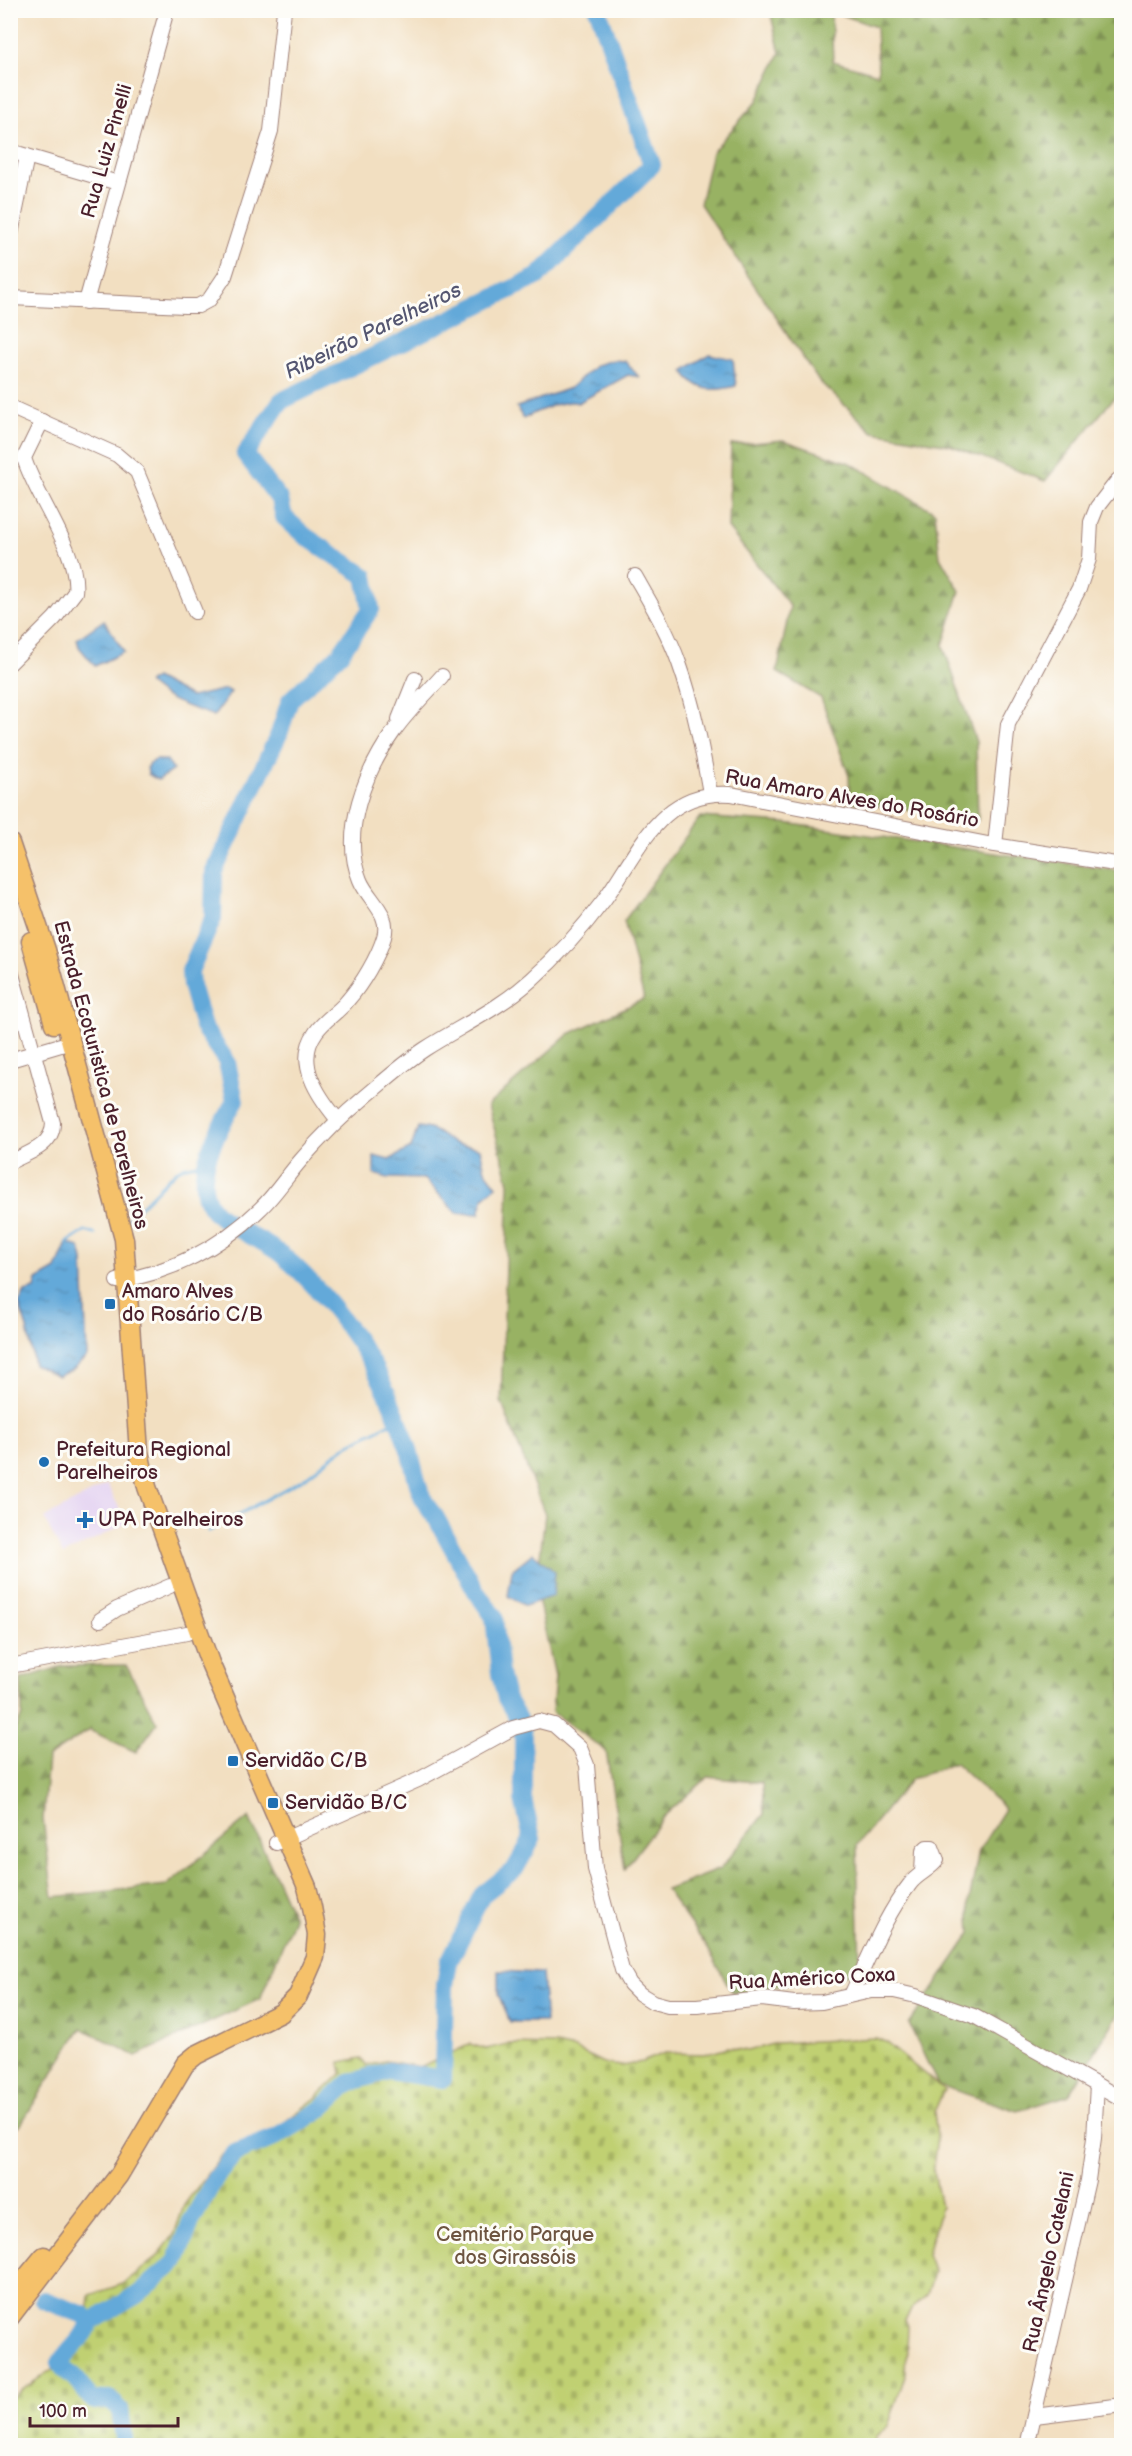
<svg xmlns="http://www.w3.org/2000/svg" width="1132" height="2456" font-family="'Balsamiq Sans',sans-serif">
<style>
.built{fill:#e4d3f2}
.forest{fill:url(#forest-firs);stroke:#716848;stroke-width:1.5;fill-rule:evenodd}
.cemetery{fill:url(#cemetery-stones);stroke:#85784e;stroke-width:1.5}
.water{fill:url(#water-ripples);stroke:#566482;stroke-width:1.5}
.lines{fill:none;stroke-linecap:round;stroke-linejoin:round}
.stream{stroke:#63a9d9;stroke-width:3}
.river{stroke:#63a9d9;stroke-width:18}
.minor-casing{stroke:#9e7f76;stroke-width:16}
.major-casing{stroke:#9e7f76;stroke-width:21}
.minor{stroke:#fff;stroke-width:14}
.major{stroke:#f5c16b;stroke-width:18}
.poi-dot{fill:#1f6fb2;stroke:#fdfcf7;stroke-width:2}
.labels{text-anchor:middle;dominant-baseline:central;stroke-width:6;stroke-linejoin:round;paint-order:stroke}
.street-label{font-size:20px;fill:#4a1f2b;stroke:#fdfcf7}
.poi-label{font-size:20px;fill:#4a1f2b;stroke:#fdfcf7;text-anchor:start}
.park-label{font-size:20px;fill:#6d5440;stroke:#fdfcf7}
.water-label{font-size:21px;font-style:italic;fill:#545671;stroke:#fdfcf7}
</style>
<defs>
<pattern id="forest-firs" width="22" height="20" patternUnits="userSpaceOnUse" patternTransform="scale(1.5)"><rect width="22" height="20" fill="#98b264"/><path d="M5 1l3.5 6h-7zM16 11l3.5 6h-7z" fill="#7e9053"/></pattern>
<pattern id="cemetery-stones" width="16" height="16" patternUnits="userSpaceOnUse" patternTransform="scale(1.5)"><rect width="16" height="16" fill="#c0d072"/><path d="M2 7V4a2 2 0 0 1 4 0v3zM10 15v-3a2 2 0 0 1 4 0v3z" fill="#a6b263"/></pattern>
<pattern id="water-ripples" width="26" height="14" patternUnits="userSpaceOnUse" patternTransform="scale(1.5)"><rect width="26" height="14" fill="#63a9d9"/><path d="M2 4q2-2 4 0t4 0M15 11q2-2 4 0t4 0" fill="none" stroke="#5489b0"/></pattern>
</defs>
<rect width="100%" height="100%" fill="#fdfcf7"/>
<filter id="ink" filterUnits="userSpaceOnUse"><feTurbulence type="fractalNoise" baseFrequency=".0167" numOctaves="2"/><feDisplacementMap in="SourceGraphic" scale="12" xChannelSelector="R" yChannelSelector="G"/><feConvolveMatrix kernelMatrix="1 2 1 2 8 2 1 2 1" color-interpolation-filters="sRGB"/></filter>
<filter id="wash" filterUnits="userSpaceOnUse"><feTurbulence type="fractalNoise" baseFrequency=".008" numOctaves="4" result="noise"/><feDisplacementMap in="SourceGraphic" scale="24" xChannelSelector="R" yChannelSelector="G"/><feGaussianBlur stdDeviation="1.35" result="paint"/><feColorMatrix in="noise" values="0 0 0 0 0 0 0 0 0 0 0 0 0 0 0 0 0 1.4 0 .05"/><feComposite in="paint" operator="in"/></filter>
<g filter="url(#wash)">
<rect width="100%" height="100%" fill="#f2dfc1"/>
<!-- built -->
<polygon class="built" points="107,1484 127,1523 63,1555 44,1518"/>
<!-- forest -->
<g class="forest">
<path d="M770 11H1121V393H1118L1045 481 950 445 873 432 818 380 700 204 712 152 757 101 780 53ZM831 11 876 27 878 74 833 61Z"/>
<polygon points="783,440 850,463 935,512 940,557 960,591 943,645 976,742 978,820 850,802 849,776 821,698 777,672 790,606 728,528 731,445"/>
<polygon points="700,817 785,823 1121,871 1122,2008 1069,2095 1018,2111 938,2085 909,2024 971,1933 969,1902 979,1850 1005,1809 955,1763 911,1779 857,1845 860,1972 733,1994 707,1947 666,1890 720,1869 764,1814 762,1783 708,1777 663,1817 625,1869 606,1751 552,1712 555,1676 536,1590 545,1514 501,1401 509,1183 488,1105 569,1034 644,999 624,921"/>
<polygon points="126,1665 157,1723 136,1752 89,1730 48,1757 43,1819 53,1897 167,1885 249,1817 294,1918 260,1999 136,2056 81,2028 19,2127 11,2126 10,1741 22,1715 21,1679 63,1666"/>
</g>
<!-- cemetery -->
<polygon class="cemetery" points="876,2038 885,2042 944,2090 934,2112 937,2137 933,2167 941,2207 927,2254 934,2272 927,2295 912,2308 905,2319 908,2326 906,2373 888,2426 876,2436 874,2445 11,2445 11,2398 55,2367 60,2352 77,2335 88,2319 90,2295 123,2284 157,2257 174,2235 184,2205 220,2157 235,2144 261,2140 316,2098 342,2073 340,2062 361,2058 366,2066 385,2061 422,2067 470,2044 486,2049 508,2044 555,2045 575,2049 605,2064 622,2066 642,2062 665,2053 704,2054 728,2047 748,2051 776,2043"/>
<!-- water -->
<g class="water">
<path d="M709 354 733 359 736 386C712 392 698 392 683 371Z"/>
<path d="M613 360 625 361 639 377 628 375 578 403C566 398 535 412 523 419L517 407 570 388 596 365Z"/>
<polygon points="104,620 124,652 95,666 79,647 77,639"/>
<path d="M155 678 191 697 226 689 231 692 214 716C190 707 167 702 148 683Z"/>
<polygon points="155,760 167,760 173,770 158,780 148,774 147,766"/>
<path d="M418 1127C442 1129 440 1139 457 1144 464 1147 472 1145 480 1149L485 1170 497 1186 484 1197 479 1214 457 1213 424 1179 388 1178 374 1174V1156L389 1160 411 1148Z"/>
<polygon points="67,1243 80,1247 83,1260 87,1356 74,1369 58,1376 34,1365 27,1328 19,1304 25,1292 35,1289 37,1280 56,1269"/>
<polygon points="533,1553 555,1572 553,1596 525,1606 508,1596 512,1570"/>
<polygon points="498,1971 542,1973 546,2022 510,2022 498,1994"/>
</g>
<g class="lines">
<!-- stream -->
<g class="stream">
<polyline points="128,1219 176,1171 186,1166 207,1162"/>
<polyline points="67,1243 85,1231 95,1234"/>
<polyline points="209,1531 303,1479 346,1446 398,1419"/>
</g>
<!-- river -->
<g class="river">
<polyline points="44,2300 84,2315 91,2322"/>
<path d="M125 2446 120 2409 109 2399 94 2401C87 2395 83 2389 78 2381 73 2374 63 2372 60 2363 69 2349 85 2338 91 2322L137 2295 176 2262 191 2222 216 2177 235 2153 272 2139 319 2111 349 2083 388 2071 443 2079 445 1985 449 1962 482 1895 515 1869 532 1839 523 1799V1737L518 1719 506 1698 500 1674 494 1617 477 1593 435 1516C418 1499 416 1473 409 1450 396 1412 382 1377 359 1343 337 1311 312 1280 282 1255 263 1239 224 1226 211 1207 190 1176 220 1127 235 1101L227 1062 203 1027 191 985 190 971 213 918 214 871 279 734 290 700 340 654 371 609 365 576 305 536 284 517 280 500 245 454 281 401 537 277 652 165 598 10"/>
</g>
</g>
</g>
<g filter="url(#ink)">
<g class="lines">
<!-- minor casing -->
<g class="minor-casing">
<g id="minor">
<polyline points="10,151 118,183"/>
<polyline points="10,239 27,156"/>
<polyline points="10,256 10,311"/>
<polyline points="11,298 185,306 198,306 209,300 225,276 271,131 284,10"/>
<polyline points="86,302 167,10"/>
<polyline points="10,407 117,455 137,472 195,612"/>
<path d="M635 576C651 604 668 632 679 663 694 705 702 749 710 793"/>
<path d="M10 663 55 618 75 592C80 553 35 496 24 458L42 421"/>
<polyline points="399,719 415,679"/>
<polyline points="995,845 1008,724 1079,589 1089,559 1091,522 1097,507 1118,480"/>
<path d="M10 967 53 1123C53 1146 28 1153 10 1162"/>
<polyline points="10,1060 71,1042"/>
<path d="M338 1120C318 1096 294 1062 316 1032 325 1019 339 1012 348 1000 362 984 378 957 384 937 391 913 368 900 360 880 340 832 366 770 394 731 408 711 426 694 442 676"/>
<path d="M117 1281C171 1273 221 1247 260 1209 275 1195 287 1176 301 1160 320 1138 342 1116 365 1097 384 1081 404 1063 425 1049 461 1026 499 1009 531 980 557 957 583 928 604 900 639 852 660 789 731 794L988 844 1122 865"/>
<polyline points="100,1620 117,1609 170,1586"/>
<polyline points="10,1666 187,1633"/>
<polyline points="276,1843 418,1780 513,1728 539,1721 554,1725 580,1748 587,1765 595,1869 622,1970 630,1984 640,1994 653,2002 668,2006 697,2006 762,1999 794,2003 822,2002 871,1991 894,1991 916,1996 974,2016 1122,2099"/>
<path d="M851 1995C869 1958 884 1917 910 1884 917 1874 930 1870 937 1860L932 1847H927L923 1851 922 1873"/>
<polyline points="1035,2416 1122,2405"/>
<polyline points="1027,2446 1088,2180 1094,2138 1097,2085"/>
</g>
</g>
<!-- major casing -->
<g class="major-casing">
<g id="major">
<polyline points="10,843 46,950 124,1239 139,1452 147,1487 210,1663 307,1887 312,1907 317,1935 315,1957 298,1996 281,2013 196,2055 185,2064 119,2175 10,2317"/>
<polyline points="31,941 54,1024"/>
<polyline points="10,2297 44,2256"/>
</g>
</g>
<!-- minor -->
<use href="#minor" class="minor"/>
<!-- major -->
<use href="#major" class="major"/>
</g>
</g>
<!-- markers -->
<g class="poi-dot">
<rect x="104" y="1298" width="12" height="12" rx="3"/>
<circle cx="44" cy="1462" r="6"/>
<path d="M82 1511h6v6h6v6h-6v6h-6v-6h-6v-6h6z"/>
<rect x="227" y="1755" width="12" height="12" rx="3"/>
<rect x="267" y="1797" width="12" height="12" rx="3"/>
</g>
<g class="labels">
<!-- street labels -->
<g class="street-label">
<text transform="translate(107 151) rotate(-74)">Rua Luiz Pinelli</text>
<text transform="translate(852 799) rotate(10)">Rua Amaro Alves do Rosário</text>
<text transform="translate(101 1075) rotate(75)">Estrada Ecoturistica de Parelheiros</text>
<text transform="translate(812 1979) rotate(-3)">Rua Américo Coxa</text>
<text transform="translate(1049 2262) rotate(-78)">Rua Ângelo Catelani</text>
</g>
<!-- poi labels -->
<g class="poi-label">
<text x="122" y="1292">Amaro Alves<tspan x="122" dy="23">do Rosário C/B</tspan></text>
<text x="56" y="1450">Prefeitura Regional<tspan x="56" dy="23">Parelheiros</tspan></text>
<text x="98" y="1520">UPA Parelheiros</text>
<text x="245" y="1761">Servidão C/B</text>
<text x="285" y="1803">Servidão B/C</text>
</g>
<!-- park labels -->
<g class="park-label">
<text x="515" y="2235">Cemitério Parque<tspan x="515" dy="23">dos Girassóis</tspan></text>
</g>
<!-- water labels -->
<g class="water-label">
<text transform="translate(373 331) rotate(-26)">Ribeirão Parelheiros</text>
</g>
</g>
<!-- margin -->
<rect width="1132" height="2456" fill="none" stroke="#fdfcf7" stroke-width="36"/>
<!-- scale -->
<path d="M30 2417v9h148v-9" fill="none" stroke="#4a1f2b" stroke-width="3"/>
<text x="39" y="2417" font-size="18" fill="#4a1f2b" stroke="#fdfcf7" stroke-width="4.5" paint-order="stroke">100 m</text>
</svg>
